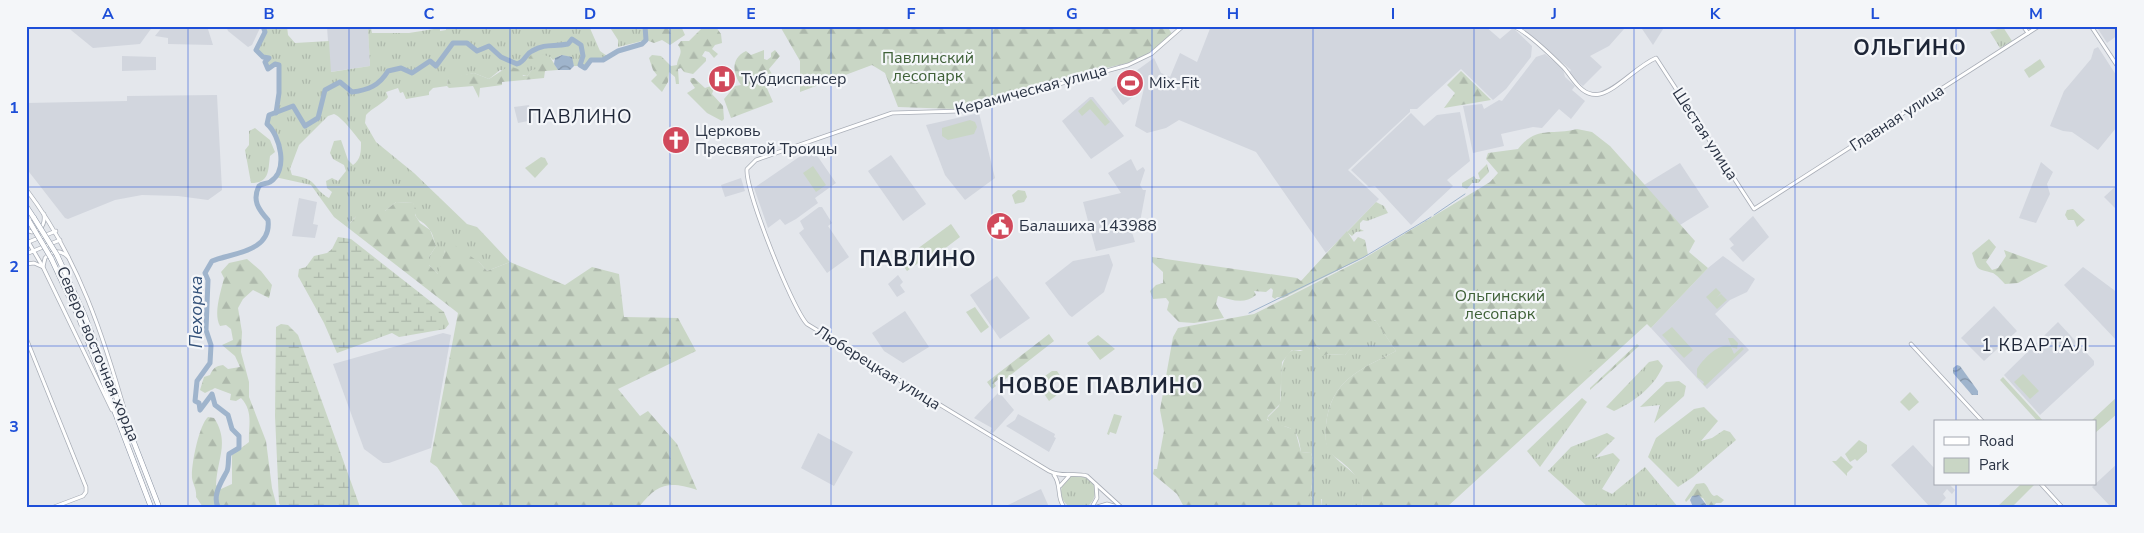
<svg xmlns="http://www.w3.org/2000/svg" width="2144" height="533" font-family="'Nunito Sans',sans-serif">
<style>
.built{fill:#d2d6de}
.grass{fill:url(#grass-tufts);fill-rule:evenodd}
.forest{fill:url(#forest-firs)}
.wetland{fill:url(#wetland-marsh)}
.park{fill:#c9d6c5}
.water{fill:url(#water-waves)}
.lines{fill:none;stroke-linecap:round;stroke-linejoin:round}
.stream{stroke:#9fb4cc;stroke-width:1}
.river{stroke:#9fb4cc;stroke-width:5}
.secondary-casing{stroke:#a9aeb7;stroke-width:4.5}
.highway-casing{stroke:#8b94a3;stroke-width:5.5}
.secondary{stroke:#fff;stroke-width:3}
.highway{stroke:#fff;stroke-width:4.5}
.highway-bridge-casing{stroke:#8b94a3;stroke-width:5.5;stroke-linecap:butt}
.highway-bridge{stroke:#fff;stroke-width:4.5}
.grid{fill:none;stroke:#1d4ed8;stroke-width:1;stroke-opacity:0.55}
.labels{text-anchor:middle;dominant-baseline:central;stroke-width:4.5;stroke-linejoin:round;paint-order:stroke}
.park-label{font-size:16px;fill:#3f6138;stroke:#f4f6f9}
.poi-label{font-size:16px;fill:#2b3445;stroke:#f4f6f9;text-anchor:start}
.street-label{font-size:16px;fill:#2b3445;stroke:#f4f6f9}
.water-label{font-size:18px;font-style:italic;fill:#34527a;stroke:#f4f6f9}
.neighbourhood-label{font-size:18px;letter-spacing:1px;fill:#1d2536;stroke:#f4f6f9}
.quarter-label{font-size:19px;letter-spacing:1px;fill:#1d2536;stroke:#f4f6f9}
.district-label{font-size:21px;font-weight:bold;letter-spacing:1px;fill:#1d2536;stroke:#f4f6f9}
.neatline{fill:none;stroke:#1d4ed8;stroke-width:2}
.grid-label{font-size:16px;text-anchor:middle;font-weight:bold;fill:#1d4ed8}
</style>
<defs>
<pattern id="grass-tufts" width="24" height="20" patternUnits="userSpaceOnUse" patternTransform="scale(1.25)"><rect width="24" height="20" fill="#c9d6c5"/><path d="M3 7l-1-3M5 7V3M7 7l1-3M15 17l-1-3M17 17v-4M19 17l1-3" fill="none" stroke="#adb8ab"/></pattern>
<pattern id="forest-firs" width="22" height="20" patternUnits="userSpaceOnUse" patternTransform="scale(1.25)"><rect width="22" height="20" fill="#c9d6c5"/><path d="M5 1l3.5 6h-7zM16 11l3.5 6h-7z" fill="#adb8ab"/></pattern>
<pattern id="wetland-marsh" width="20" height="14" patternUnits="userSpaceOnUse" patternTransform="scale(1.25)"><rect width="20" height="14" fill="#c9d6c5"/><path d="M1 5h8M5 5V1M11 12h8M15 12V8" fill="none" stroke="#adb8ab"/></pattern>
<pattern id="water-waves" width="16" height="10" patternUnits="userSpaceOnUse" patternTransform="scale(1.25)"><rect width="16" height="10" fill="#9fb4cc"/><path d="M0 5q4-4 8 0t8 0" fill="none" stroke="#8293a7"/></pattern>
</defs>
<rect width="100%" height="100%" fill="#e4e7ec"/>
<!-- built -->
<g class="built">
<polygon points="66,26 153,26 140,44 93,48"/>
<polygon points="163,26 207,26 213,45 168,44 168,38 155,36"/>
<polygon points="226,26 258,26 260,28 252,45 248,47 228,31"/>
<polygon points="327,26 368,26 370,66 330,72"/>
<polygon points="1211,26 1485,26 1500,39 1513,28 1532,46 1531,57 1506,89 1493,100 1461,69 1417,109 1410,109 1410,112 1348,170 1379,199 1326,253 1256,152 1179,120 1166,128 1147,133 1135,126 1144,88 1123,105 1111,89 1154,58 1161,73 1170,77 1180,53 1197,62"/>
<polygon points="1519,26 1623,26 1624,29 1609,46 1590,56 1602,67 1583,86 1568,74 1571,70"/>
<polygon points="1640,26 1665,26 1653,45"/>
<polygon points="2096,26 2118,26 2118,35 2107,43"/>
<polygon points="2098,47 2118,78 2118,130 2116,128 2098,150 2072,132 2063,131 2050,126 2064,91 2091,59 2094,49"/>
<polygon points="1545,54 1563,69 1565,77 1575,86 1572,90 1585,101 1571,119 1559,109 1542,128 1533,127 1501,134 1504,146 1473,153 1463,106 1482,104 1484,109 1499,100 1502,101 1536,57"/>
<polygon points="122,56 156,57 156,70 122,71"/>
<polygon points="217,95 222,190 208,200 178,196 142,195 115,200 68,219 65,218 26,168 26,103 127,101 127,96"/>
<polygon points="1090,97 1093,97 1124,136 1091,159 1062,121"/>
<polygon points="529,105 533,120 518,123 514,107"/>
<polygon points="1460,112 1470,161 1447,180 1453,186 1411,225 1375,186 1369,187 1351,170 1411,113 1424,126 1437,115"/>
<polygon points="979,113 995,178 965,200 945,175 926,125"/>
<polygon points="816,154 836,183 815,198 818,203 796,219 785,225 780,219 768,228 754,188 799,157"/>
<polygon points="891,155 926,204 903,221 868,171"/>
<polygon points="1131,159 1137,171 1143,167 1145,170 1140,185 1143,190 1146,190 1139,227 1130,226 1135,242 1096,251 1083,202 1121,193 1108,173"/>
<polygon points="2041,162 2053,172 2047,184 2050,194 2036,223 2019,218"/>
<polygon points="1680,163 1709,207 1680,225 1644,185"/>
<polygon points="741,178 745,191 725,197 721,185"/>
<polygon points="2118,184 2118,211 2104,197"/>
<polygon points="299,198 317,202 313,224 318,225 315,238 292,236"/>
<polygon points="819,207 822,207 832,223 828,226 849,257 827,273 799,233 804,229 800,221"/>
<polygon points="1753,216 1769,237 1743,262 1730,248 1734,245 1729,239"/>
<polygon points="1109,254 1113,265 1104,292 1072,317 1069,315 1045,283 1073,261"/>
<polygon points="1723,256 1755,279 1747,292 1730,300 1715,314 1749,350 1707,389 1651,328 1708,268"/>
<polygon points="2083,267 2118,293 2118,342 2064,285"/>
<polygon points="898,275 903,282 900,285 905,292 897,297 888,284"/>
<polygon points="997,276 1030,318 1000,339 970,295"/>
<polygon points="1994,306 2017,331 1984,361 1961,338"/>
<polygon points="905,311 929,347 903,363 884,351 872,333"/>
<polygon points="2058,322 2094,361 2094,365 2040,415 2004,375"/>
<polygon points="443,333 451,335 431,448 389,463 383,463 364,449 333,364"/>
<polygon points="999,392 1014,410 993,433 990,432 992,428 974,418"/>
<polygon points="1018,414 1055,434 1054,437 1056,438 1049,452 1006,426 1015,420"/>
<polygon points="818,433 853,452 834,486 801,468"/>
<polygon points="1913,445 1935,469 1935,484 1949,484 1955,490 1952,494 1947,489 1943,494 1946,498 1937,507 1930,507 1891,465"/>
<polygon points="2118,463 2118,507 2111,507 2092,487"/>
<polygon points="1041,489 1049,507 1009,507 1008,505"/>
</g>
<!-- grass -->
<g class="grass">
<path d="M263 26H287L288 35 295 43 329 41 331 72 370 66 368 28H371L372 33H409L440 28V31L446 30V26H589L600 51 607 56 603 58H591L585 66H574L571 57 561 55 553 60 550 57 539 70H532L527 76 500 70 489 79 474 73 448 79 447 86 433 88 429 92V95L406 99 403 92 400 93 398 88 386 92 388 97C385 102 371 109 366 115L365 123 376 142 414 173 467 224 477 227 510 262 487 271 479 262 445 250 439 275 429 265V257L436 246C434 241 433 234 430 230 420 216 416 226 413 203L396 202 385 211 355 217 347 227 334 217 311 185 275 177C284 161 282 136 267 124L269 115 276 113 279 93V65L275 64 268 69 265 62 269 58 263 57 256 50 265 32ZM334 114C342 117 355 135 361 142 361 152 361 159 353 165L348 160 341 140 334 141 330 153 333 159 344 165 346 171 338 181 332 178 326 181 327 188 332 192 329 198C311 188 321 180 292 175L290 169 299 145 328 116Z"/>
<polygon points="609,26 645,26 646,40 618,47 618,40"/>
<polygon points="2003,27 2012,41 2000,48 1990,32"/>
<path d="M255 128 270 140 275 152 270 156C268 170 270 183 251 183L245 150 249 145V131Z"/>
<polygon points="1487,164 1489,172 1478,183 1472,183 1467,189 1462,187 1462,183 1474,176 1476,179 1480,179 1478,173"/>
<polygon points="1376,202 1384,206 1388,213 1367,221 1363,220 1360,223 1360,229 1364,231 1356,232 1352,236 1347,232"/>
<path d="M1372 321H1376L1396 351C1360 370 1331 379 1326 425 1326 434 1324 443 1330 451 1344 472 1370 473 1361 507H1322V499H1313L1310 496 1315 466 1311 453 1301 452C1300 446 1299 437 1295 432 1288 423 1272 428 1267 418L1279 406C1285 388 1274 362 1293 350L1300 351 1316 346 1325 354 1345 355Z"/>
<path d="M1658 360 1663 366C1654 387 1634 402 1614 411L1606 407 1649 362Z"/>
<polygon points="1679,381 1686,386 1684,396 1654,423 1660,405 1640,407 1666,382"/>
<polygon points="1582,398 1587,402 1540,467 1527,451"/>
<polygon points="1704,407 1718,421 1701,441 1712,438 1724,430 1730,432 1736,440 1693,477 1678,487 1648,457 1656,438 1694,409"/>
<polygon points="1607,433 1615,438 1595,458 1613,453 1620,460 1602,489 1612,494 1645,467 1678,507 1588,507 1548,471 1571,447"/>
<circle cx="1078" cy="492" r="17"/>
<polygon points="2021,484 2035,484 2012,507 1997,507"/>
</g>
<!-- forest -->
<g class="forest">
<polygon points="645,26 681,26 685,35 670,45 662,40 654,43 646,40"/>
<path d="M704 26 716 27 721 34 722 43 715 45 712 49 718 54 714 58 709 52 705 51 702 56 706 58V61L693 74 684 72 681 68 678 69 679 84H676L675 77 669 72 668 82 662 92 651 81 657 75 653 70 649 58 652 55 661 56 671 66 677 65C678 56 684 53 678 45L681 41H689Z"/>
<polygon points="773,26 1167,26 1172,34 1145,56 1128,63 1066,77 955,109 898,107 885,73 872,65 800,92 800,61 781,28"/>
<path d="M764 50V59L767 60 771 57V53L775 50 780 56 769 69 773 76 780 77 777 81 766 86 773 102 731 118 724 99 735 86 741 85C732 73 731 58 746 51L751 55Z"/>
<polygon points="538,53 550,57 558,70 545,71 544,78 502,82 502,85 480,88 479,98 473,86 449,88 447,86 448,79 451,77 474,73 489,79 509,66 521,70 523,76 527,76 532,70 540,68 528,58 532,54"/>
<polygon points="1461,71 1491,100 1444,108 1455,93 1447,85"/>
<polygon points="691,78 694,78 705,88 711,86 714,88 712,94 723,106 724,119 722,121 707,113 687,93 695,88 690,81"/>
<path d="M1577 129 1592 132 1610 146 1695 241 1689 252 1708 268 1651 328 1647 324 1447 507H1361C1366 489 1358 476 1344 464 1339 459 1333 457 1329 451 1324 443 1326 434 1326 425 1331 379 1360 370 1396 351L1375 320 1345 355 1327 354 1320 357 1317 353 1320 349 1316 346 1307 350H1292L1282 362 1280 404 1268 416 1267 420 1295 430 1301 452 1311 453 1315 466 1310 496 1313 499 1321 498 1322 507H1184L1177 494 1153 474 1154 469H1157L1164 431 1160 410 1173 337 1178 328 1254 314 1363 259 1490 182 1498 173 1486 159 1488 153 1518 149C1537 125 1551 136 1577 129Z"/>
<path d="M396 202 413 203 416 209 415 215 420 223 430 230 436 246 429 257V265L438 274 445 250 450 242 479 262 487 271 510 262 565 285 592 267 619 274 624 317 678 318 696 351 618 389 640 416 648 411 677 444 697 490C669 481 658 483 639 507H464L437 467 430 462 458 313 347 227 358 214 364 215 368 208 376 206 379 211H385Z"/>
<path d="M1347 231 1354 242 1358 237 1365 240 1368 255 1283 298 1277 297 1275 299 1272 297 1273 290 1271 288 1266 292 1254 291 1256 295C1244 305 1232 300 1218 296L1216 304 1224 318 1194 323 1179 322 1167 310 1169 302 1166 298 1153 299 1150 291 1156 285 1163 283V272L1152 262V257L1297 278 1301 281Z"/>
<path d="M1989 239 1996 247 1986 262 1992 270 1998 268 2006 256 2004 250 2048 266 2018 283 2005 284C2002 281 1997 275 1993 273 1976 268 1978 272 1972 253Z"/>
<path d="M247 259 261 271 272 285 269 298 253 290 243 299 238 308 242 332 241 352 249 382V397L266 441 272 488 277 507H203L196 497C197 489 193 485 192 478 191 465 199 425 208 417L214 418C230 442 217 459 216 485L221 489 232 484V455L249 442C248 426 254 412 241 398L236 401 230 400 231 394 215 388 205 393 200 390 204 377 210 375C213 368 216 366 223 365L228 369 240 367 235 356 222 345 233 340 231 329 226 325 220 326C213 314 221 291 224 278L221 272 229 263Z"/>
<polygon points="1049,334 1054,341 1003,381 1000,378 994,383 996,386 992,389 987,382"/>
<polygon points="1637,344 1639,346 1590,390 1590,388"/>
<polygon points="2003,377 2044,422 2038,422 2000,380"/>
<path d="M1704 483C1709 487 1709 493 1714 496L1717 495 1724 500 1721 503H1716L1713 507H1708L1703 498 1692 496 1686 502 1685 500 1696 484Z"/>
</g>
<!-- wetland -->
<g class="wetland">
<polygon points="338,237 351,239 444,312 449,324 445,329 399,337 392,333 337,353 324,323 298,276 299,269 306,267 314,256 327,253 332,249"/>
<polygon points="281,324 288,325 298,335 360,507 281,507 279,503 275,416 276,327"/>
</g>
<!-- park -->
<g class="park">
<polygon points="2040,59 2045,67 2029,78 2024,70"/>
<polygon points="1091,99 1110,122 1105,126 1090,109 1082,116 1078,111"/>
<polygon points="970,120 975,122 977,127 974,134 948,140 942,136 942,128"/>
<polygon points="541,157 545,158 548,164 535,178 525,168"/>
<polygon points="813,166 826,185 816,192 803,173"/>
<polygon points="1018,190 1025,191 1027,197 1024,202 1015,204 1012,195"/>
<polygon points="2073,209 2085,220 2077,227 2074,220 2068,220 2065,215 2067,210"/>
<polygon points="951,224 960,237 927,262 924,259 907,271 902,264 911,258 909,255"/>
<polygon points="1716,288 1721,293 1716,298 1721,294 1727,300 1717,309 1706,297"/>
<polygon points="975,307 989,327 981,333 966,312"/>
<polygon points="1672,327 1693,350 1684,358 1662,335"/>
<polygon points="1098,335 1115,349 1100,360 1087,343"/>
<path d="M1728 338H1733L1738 343 1737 349 1731 347 1734 354 1742 347 1744 349 1705 386 1703 384 1704 382 1697 377V369C1703 359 1719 342 1731 346Z"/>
<polygon points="1579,344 1597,365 1582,377 1564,357"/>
<polygon points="1052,371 1057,371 1061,377 1050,386 1057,395 1049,401 1042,391 1050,386 1045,376"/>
<polygon points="2023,374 2039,391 2030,399 2014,382"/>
<polygon points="1910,392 1919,402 1909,411 1900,402"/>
<polygon points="2118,396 2118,413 2095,433 2095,422 2090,422"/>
<polygon points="1114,414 1122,416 1116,434 1110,432 1109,435 1107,434"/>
<polygon points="1859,440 1867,445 1867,452 1857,461 1855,459 1850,462 1845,454"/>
<polygon points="1841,456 1853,467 1847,473 1847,476 1832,461 1836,461"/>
</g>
<!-- water -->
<g class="water">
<polygon points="562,55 572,57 574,66 570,70 558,70 554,64 555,58"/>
<polygon points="1957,365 1960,366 1978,391 1978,395 1972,395 1953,373 1953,368"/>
<polygon points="1699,495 1708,507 1693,507 1690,500 1692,496"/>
</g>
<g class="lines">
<!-- stream -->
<g class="stream">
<polyline points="1434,215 1465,194"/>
<polyline points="1249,313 1364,257 1431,217"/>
</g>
<!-- river -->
<g class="river">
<polyline points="263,26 265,32 256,50 263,57 269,58 265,62 268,69 275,64 279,65 279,93 276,113"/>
<path d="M218 507C212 495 222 481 227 471 229 466 228 459 229 454L239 448V436L232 429 228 415 215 405 212 394 200 410 199 403 195 401 197 381 210 363 211 345 206 330 208 280 205 273 212 261C232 253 272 252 268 220 258 209 252 200 259 186 262 183 266 184 270 182 289 171 280 135 267 124L269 115 293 106 305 126 318 118 325 90 340 82 352 92C368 90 379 86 388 71L401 68 412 73 430 61 436 66 453 43H467L477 51 489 46 501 57 517 64C526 61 525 54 532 51 546 43 553 47 568 44L572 39 581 45 583 56 580 65 585 68 591 60H603L618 51 642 44 646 40 645 26"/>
</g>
<!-- secondary casing -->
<g class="secondary-casing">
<g id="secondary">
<polyline points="1489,26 1504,26"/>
<path d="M1513 26C1527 32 1553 57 1564 68 1573 78 1582 98 1600 94 1617 90 1637 66 1656 58L1754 209 2039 26"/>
<polyline points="2023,26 2028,33"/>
<polyline points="2091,26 2118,67"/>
<path d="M26 189C78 257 104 337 127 419"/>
<path d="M26 230 32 232C42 229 45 225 44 214"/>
<polyline points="26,238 43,267 112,410"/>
<polyline points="26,243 56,231"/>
<polyline points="26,254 60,240"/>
<path d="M26 264 34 263 43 267 45 258C52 251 60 249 68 257"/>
<polyline points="26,338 86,487 86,492 83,496 54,507"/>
<polyline points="1911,344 1983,422"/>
<path d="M1054 475C1062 485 1056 497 1064 507"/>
<polyline points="2041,484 2062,507"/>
<polyline points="1060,486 1069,476"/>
<polyline points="1092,507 1097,498 1096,485"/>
<polyline points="1097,507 1107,504 1118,507"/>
<path d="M1121 507 1087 476C1074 472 1062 478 1049 471L807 324C792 308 745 190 747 169L756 160 892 113 961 111 1128 65 1151 54 1183 26"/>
</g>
</g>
<!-- highway casing -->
<g class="highway-casing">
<g id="highway">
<polyline points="26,206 34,218"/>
<polyline points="57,255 84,314 159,507"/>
<polyline points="51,258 79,318 151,507"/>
</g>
</g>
<!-- secondary -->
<use href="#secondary" class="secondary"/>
<!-- highway -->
<use href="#highway" class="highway"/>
<!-- highway-bridge casing -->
<g class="highway-bridge-casing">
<g id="highway-bridge">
<polyline points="34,218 57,255"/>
<polyline points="29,221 51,258"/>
</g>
</g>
<!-- highway-bridge -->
<use href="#highway-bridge" class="highway-bridge"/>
</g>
<!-- grid -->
<path class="grid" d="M188 26V507M349 26V507M510 26V507M670 26V507M831 26V507M992 26V507M1152 26V507M1313 26V507M1474 26V507M1634 26V507M1795 26V507M1956 26V422M26 187H2118M26 346H2118M1956 484V507"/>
<!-- icons -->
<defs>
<g id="hospital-disc" transform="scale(1.4375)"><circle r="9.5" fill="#d1495b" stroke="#f4f6f9"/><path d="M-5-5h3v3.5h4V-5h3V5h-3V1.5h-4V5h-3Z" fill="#fff"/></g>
<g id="stadium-disc" transform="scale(1.4375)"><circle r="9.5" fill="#d1495b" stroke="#f4f6f9"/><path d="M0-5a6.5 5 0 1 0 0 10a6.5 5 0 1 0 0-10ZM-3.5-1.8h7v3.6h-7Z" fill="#fff"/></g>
<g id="church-disc" transform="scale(1.4375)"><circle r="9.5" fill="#d1495b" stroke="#f4f6f9"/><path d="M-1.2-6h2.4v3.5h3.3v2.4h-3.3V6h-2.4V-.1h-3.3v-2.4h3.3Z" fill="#fff"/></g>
<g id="civic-disc" transform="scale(1.4375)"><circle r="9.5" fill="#d1495b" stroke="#f4f6f9"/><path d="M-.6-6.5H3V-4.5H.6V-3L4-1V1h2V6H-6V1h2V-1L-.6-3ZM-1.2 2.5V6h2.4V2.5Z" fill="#fff"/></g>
</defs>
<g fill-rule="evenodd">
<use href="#hospital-disc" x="722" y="79"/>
<use href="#stadium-disc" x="1130" y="83"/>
<use href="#church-disc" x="676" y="140"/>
<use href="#civic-disc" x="1000" y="226"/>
</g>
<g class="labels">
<!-- park labels -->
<g class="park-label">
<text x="928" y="58">Павлинский<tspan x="928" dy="18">лесопарк</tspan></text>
<text x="1500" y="296">Ольгинский<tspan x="1500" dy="18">лесопарк</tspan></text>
</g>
<!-- poi labels -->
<g class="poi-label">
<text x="741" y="79">Тубдиспансер</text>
<text x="1149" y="83">Mix-Fit</text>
<text x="695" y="131">Церковь<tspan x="695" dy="18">Пресвятой Троицы</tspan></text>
<text x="1019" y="226">Балашиха 143988</text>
</g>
<!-- street labels -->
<g class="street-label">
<text transform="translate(1031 90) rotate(-15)">Керамическая улица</text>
<text transform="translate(1897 118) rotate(-33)">Главная улица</text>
<text transform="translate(1705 134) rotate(57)">Шестая улица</text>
<text transform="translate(98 354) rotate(67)">Северо-восточная хорда</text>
<text transform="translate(878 368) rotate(32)">Люберецкая улица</text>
</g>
<!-- water labels -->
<g class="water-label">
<text transform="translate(196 312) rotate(-90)">Пехорка</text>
</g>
<!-- neighbourhood labels -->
<g class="neighbourhood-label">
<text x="2035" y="345">1 КВАРТАЛ</text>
</g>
<!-- quarter labels -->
<g class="quarter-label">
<text x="580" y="117">ПАВЛИНО</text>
</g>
<!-- district labels -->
<g class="district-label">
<text x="1910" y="48">ОЛЬГИНО</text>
<text x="918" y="259">ПАВЛИНО</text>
<text x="1101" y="386">НОВОЕ ПАВЛИНО</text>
</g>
</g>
<!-- border -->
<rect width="2144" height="533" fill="none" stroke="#f4f6f9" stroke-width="55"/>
<!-- legend -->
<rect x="1934" y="420" width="162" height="65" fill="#f4f6f9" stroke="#a4a8b1"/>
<rect x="1944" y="437" width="25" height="8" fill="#ffffff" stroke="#a4a8b1"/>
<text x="1979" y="446" font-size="15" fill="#2b3445">Road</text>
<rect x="1944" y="458" width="25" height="15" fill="#c9d6c5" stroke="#a4a8b1"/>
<text x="1979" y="470" font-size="15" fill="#2b3445">Park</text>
<rect x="28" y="28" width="2088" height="478" class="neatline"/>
<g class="grid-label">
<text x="108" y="19">A</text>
<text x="269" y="19">B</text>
<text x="429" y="19">C</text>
<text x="590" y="19">D</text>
<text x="751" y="19">E</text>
<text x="911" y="19">F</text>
<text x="1072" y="19">G</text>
<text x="1233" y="19">H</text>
<text x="1393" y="19">I</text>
<text x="1554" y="19">J</text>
<text x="1715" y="19">K</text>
<text x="1875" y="19">L</text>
<text x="2036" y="19">M</text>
<text x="14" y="113">1</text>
<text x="14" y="272">2</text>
<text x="14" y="432">3</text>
</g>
</svg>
